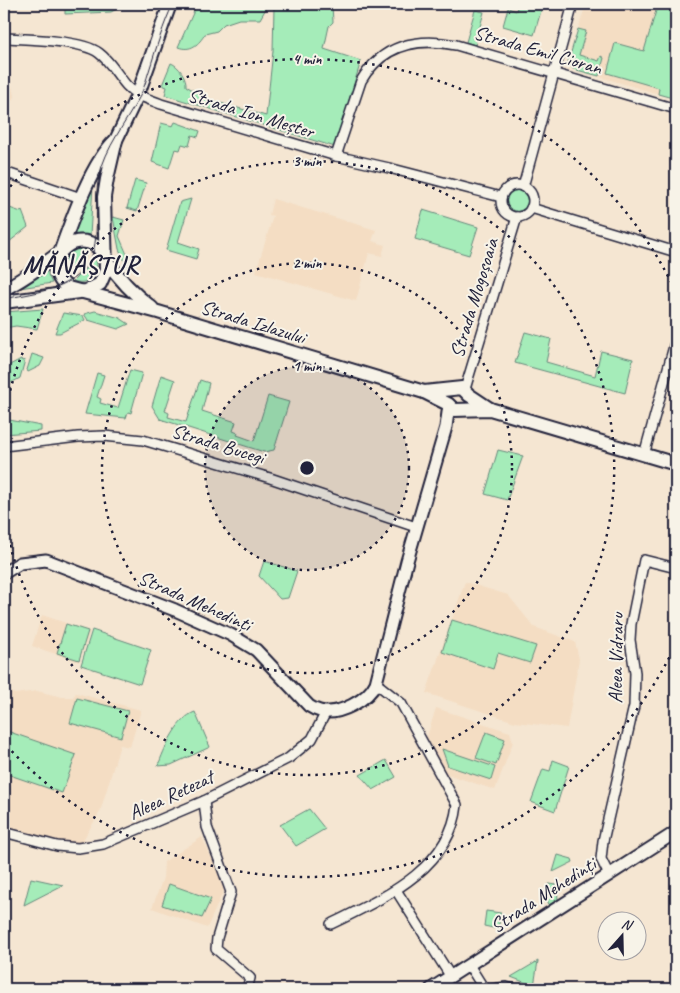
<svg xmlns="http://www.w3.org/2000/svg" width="680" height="993" font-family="Caveat,sans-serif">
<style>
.built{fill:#f4ddc3}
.green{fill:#a5ecb9;stroke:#64877a}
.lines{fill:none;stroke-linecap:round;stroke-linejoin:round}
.minor-casing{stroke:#22223b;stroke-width:12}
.tertiary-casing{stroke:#22223b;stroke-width:15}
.secondary-casing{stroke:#22223b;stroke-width:16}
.minor{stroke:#f7f3e8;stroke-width:9}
.tertiary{stroke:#f7f3e8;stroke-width:11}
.secondary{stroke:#f7f3e8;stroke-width:12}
.tram{stroke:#22223b;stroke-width:1}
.ring{fill:none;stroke:#22223b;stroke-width:2.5;stroke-dasharray:2.5 5}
.labels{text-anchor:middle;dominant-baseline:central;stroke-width:4;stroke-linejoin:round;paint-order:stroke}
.street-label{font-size:20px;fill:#22223b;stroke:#f7f3e8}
.district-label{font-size:25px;font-weight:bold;letter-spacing:1px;fill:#22223b;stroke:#f7f3e8}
.centre{fill:#22223b;stroke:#f7f3e8;stroke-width:2.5}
.ring-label{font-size:15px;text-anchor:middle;font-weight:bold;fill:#22223b;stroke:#f7f3e8;stroke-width:4;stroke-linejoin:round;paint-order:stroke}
</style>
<rect width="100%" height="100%" fill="#f5e6d2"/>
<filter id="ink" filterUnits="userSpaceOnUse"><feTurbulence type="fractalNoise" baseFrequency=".02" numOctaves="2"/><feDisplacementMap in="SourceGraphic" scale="10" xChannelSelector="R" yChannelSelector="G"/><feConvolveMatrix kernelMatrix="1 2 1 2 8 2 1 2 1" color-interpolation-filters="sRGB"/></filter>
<g filter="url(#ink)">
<!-- built -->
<g class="built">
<polygon points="586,4 676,4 676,99 573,69 570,66 568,62"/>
<polygon points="4,80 12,87 14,96 4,119"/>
<polygon points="273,199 376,230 372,241 385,245 382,256 369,253 356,301 256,272 273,216 269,215"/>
<polygon points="465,582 508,595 534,627 575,642 579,659 567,728 515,722 426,693"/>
<polygon points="42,615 90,631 79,662 32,646"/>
<polygon points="4,690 15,694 37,691 62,697 73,697 76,693 141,710 130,747 120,745 100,812 78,848 4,832"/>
<polygon points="436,708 510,732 513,742 495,790 444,773 427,737"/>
<polygon points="202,837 213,861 224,890 207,928 152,908 163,878 164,862"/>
</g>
<!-- green -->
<g class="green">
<polygon points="119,4 126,4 111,12 65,14 65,9 110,7"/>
<path d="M197 4H332L333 22 329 26 324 49 361 61 335 147 165 95 167 87 162 85 171 63C179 66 187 78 186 86L210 100 266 116 273 51 274 7 268 5 260 19H239L224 24 217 31 205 34C199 44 191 52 178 47Z"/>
<polygon points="518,4 543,4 534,35 503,26 508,8 516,11"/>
<polygon points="658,4 676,4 676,99 658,94 659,88 607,73 615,43 644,51"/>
<polygon points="475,10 484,12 475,45 466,42"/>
<polygon points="578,29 586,31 579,55 599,61 601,56 604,58 599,76 573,69 568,62"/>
<polygon points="175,122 200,131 198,137 192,135 189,146 182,144 180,150 175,149 169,168 152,162 161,123 173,126"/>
<polygon points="135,180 146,183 137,211 127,208"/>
<polygon points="93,185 90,236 79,234 69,235 86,206 90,188"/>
<circle cx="515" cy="201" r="13"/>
<polygon points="191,199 178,242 199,249 196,259 166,250 180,202"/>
<polygon points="4,206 21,212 22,211 28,227 4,246"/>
<polygon points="423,210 478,227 469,255 415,239"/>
<polygon points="113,217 124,220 119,236 129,259 127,266 119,249"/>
<path d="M78 249 88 251 82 262 67 276C61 264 65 253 78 249Z"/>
<path d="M94 256C103 271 90 287 73 281L85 269Z"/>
<polygon points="47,266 48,275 52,283 20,288"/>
<polygon points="43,309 37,329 16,326 4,328 4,312"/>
<polygon points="95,311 120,318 129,324 118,329 88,320 84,314"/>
<polygon points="63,313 83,316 85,320 60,333 55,333"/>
<polygon points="525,332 551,339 546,362 595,376 601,351 633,359 625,393 515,363"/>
<polygon points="32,354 44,358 40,366 28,372 27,370"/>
<polygon points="21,359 22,361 25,360 20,378 11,383 4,392 4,373 5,372 4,368"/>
<polygon points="130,370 142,373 131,413 128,412 126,418 85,414 97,373 104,375 97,397 101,399 100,403 118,408"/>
<polygon points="161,375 175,380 165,411 169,413 168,417 186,422 200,380 209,383 202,411 236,422 233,431 238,433 237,435 254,441 268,396 289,402 274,450 264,452 160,419 152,406"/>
<polygon points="4,419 41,426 41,431 4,434"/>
<polygon points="498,450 523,456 507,500 485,494"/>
<polygon points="264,561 297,571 288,598 280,599 259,576"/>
<polygon points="452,620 536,646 530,663 498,653 493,669 442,652"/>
<polygon points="66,624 88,631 79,660 57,653"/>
<polygon points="92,630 151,650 140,684 81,665"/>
<polygon points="77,698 128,711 121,737 70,723"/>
<path d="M195 712 210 747 171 765 158 766C164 749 177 718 195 712Z"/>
<polygon points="4,730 76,755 62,793 4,773"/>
<polygon points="486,732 505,739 496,765 476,758"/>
<polygon points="442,749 495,767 491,780 448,766"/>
<polygon points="386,760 396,777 373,790 360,775"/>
<polygon points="553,760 569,766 555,811 531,802 543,769 550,771"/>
<polygon points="309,809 325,829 296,846 280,825"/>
<polygon points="558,855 572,859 573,862 553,872"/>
<polygon points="31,878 63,885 24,905"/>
<polygon points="169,884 211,899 202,918 162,905"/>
<polygon points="549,884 557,885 558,900 549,905 546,896"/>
<polygon points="486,911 501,913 498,929 484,926"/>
<polygon points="538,961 534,986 511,977"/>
</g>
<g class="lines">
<!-- minor casing -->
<g class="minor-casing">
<g id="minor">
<path d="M4 38C26 39 82 40 99 53 111 62 117 75 127 86 136 96 149 99 161 104L336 156 389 168 501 197"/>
<path d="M336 156 361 81C382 45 417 37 456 45L676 109"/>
<polyline points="4,172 81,198"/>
<circle cx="517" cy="201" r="16"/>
<polyline points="523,187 573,4"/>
<polyline points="531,208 676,252"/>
<polyline points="465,389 517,217"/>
<polyline points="4,446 78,437 104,436 143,440 270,478 416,527"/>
<polyline points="644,455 676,339"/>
<polyline points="204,801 207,827 231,892 217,938 216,949 250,978 247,989"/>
<polyline points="4,832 57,846 78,848 103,844 204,801 289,758 312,739 326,712"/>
<polyline points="609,875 601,859 603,841 634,706 635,673 630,640 631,624 644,560 676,568"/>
<polyline points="396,890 451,977"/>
<path d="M331 924C381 899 450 870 457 805L401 703 376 683"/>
<polyline points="469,965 484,989"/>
<polyline points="494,989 506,987 514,989"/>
</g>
</g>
<!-- tertiary casing -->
<g class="tertiary-casing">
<g id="tertiary">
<path d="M4 573 20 563 46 560 175 610 231 635 256 650 309 706C312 708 316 710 320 711 339 716 368 700 376 683L407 561 446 427 449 405"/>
<polyline points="431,989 676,832"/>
</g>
</g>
<!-- secondary casing -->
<g class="secondary-casing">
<g id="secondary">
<path d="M116 140C92 162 72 219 61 250 60 255 57 259 56 264 56 274 60 282 68 288L158 312 424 392 448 404 454 410 490 409 676 464"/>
<path d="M4 289C23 280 41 266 58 254 62 251 64 248 67 246 75 240 87 240 96 246 102 250 103 255 107 261 119 279 135 295 152 308"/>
<polyline points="4,302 86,291 100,284 106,270 104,197 107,179 116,140 138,94 170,4"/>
<polyline points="424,392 462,388 469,395 490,409"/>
</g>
</g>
<!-- minor -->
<use href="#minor" class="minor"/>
<!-- tertiary -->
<use href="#tertiary" class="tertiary"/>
<!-- secondary -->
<use href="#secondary" class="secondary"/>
<!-- tram -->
<path class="tram" d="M4 299C31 293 64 291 84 269 104 247 92 205 99 177 105 148 126 123 140 96 144 89 146 80 149 71 156 49 163 25 173 4"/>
</g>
</g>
<!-- distance rings -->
<circle cx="307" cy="468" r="102" fill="#22223b" fill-opacity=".12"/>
<g class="ring">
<circle cx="307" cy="468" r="102"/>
<circle cx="307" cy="468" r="205"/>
<path d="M4 420A307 307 0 1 1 4 516"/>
<path d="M676 644A409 409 0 0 1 5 744M5 192A409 409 0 0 1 676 292"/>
</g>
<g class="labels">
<!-- street labels -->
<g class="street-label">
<text transform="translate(538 50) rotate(16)">Strada Emil Cioran</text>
<text transform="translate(251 113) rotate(17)">Strada Ion Meșter</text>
<text transform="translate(474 298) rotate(-73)">Strada Mogoșoaia</text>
<text transform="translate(253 322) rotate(17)">Strada Izlazului</text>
<text transform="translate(218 444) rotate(17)">Strada Bucegi</text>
<text transform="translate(195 601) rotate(24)">Strada Mehedinți</text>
<text transform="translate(616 658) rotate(-89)">Aleea Vidraru</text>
<text transform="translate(171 795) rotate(-25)">Aleea Retezat</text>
<text transform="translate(543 895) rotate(-33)">Strada Mehedinți</text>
</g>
<!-- district labels -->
<g class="district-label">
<text x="81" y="265">MĂNĂȘTUR</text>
</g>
</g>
<circle cx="307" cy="468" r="8" class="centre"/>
<g class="ring-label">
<text x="307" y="64">4 min</text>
<text x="307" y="166">3 min</text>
<text x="307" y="268">2 min</text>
<text x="307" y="371">1 min</text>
</g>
<!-- margin -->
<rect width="680" height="993" fill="none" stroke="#f7f3e8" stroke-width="20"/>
<rect x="10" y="10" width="660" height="973" fill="none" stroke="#22223b" stroke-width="2" filter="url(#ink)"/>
<!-- north arrow -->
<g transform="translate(622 936) rotate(20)"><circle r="24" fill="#f7f3e8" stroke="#a29fa3"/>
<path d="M0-4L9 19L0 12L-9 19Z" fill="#22223b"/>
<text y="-8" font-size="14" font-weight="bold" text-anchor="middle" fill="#22223b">N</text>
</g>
</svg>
